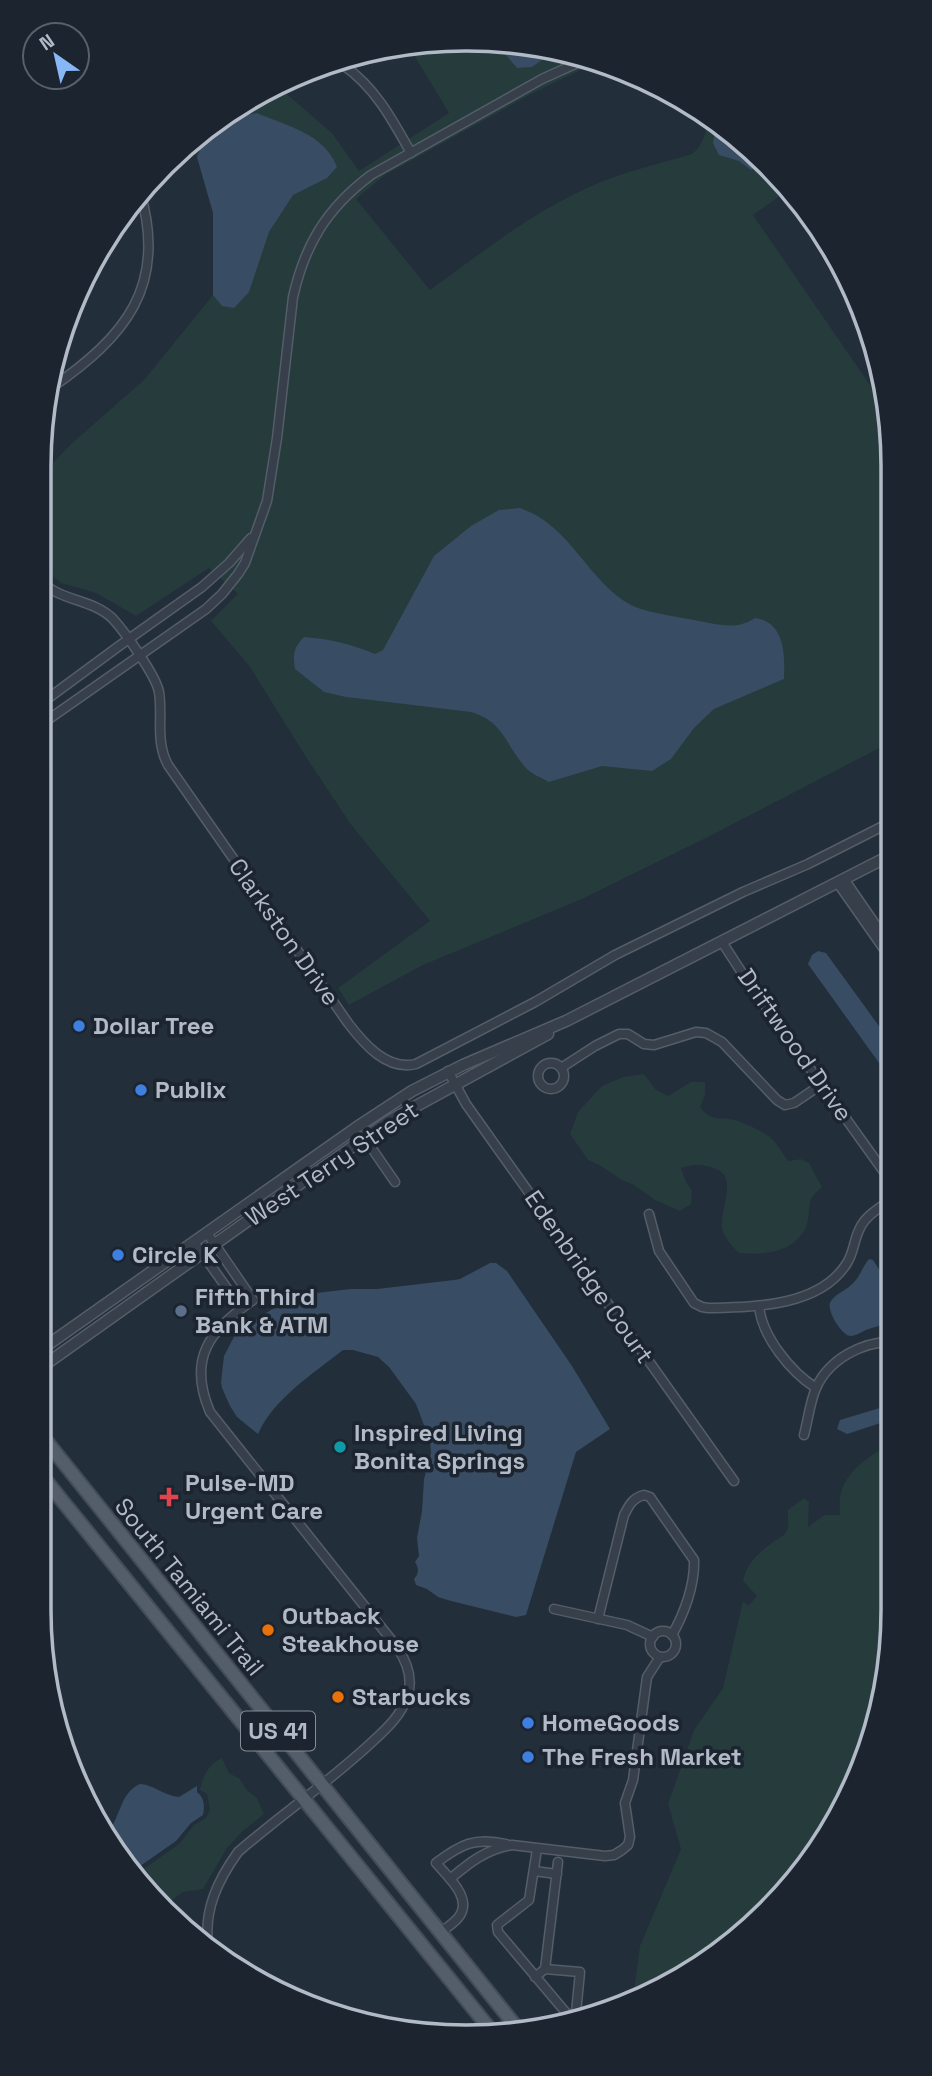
<svg xmlns="http://www.w3.org/2000/svg" width="932" height="2076" viewBox="0 0 932 2076" font-family="'Space Grotesk',sans-serif">
	<rect width="100%" height="100%" fill="#222e3a"/>
	<g fill="#253b3c">
		<path d="M438 39 599 61 533 93 385 175 356 199 430 290C481 253 531 213 589 187 622 172 658 164 692 154 705 144 707 128 707 114L790 189 753 215 890 414 891 742 708 837 582 899 423 965 349 1005 338 988 430 921 352 826 304 754 250 667 211 621 238 594 209 568 136 616 96 593 61 583 39 564V477L71 444 144 380 213 295V213L197 157 192 148 275 84 332 133 359 171 449 113 409 47Z"/>
		<path d="M644 1074 656 1090 668 1096 691 1082H705V1095L700 1107C713 1123 718 1116 735 1120 743 1122 766 1133 771 1138 778 1144 783 1154 788 1161L801 1159 809 1163 822 1187C819 1190 813 1195 811 1199 808 1207 810 1218 806 1227 795 1252 764 1256 739 1253 733 1247 726 1240 723 1232 716 1213 742 1176 713 1168 702 1164 693 1164 681 1168L685 1180 692 1191 691 1204 680 1211 655 1200 634 1185 622 1180 601 1166 588 1160 570 1134 578 1112 602 1086 623 1077Z"/>
		<path d="M893 1441V1610L875 1721 868 1738 867 1754 788 1892 679 1980 633 1998 640 1946 681 1849 668 1804 694 1730 723 1688 743 1601 748 1606 757 1596 743 1581C745 1565 759 1552 773 1542 777 1539 783 1537 786 1532 790 1526 787 1518 788 1510L804 1498 809 1502 808 1527 824 1515H840C840 1510 839 1504 840 1498 844 1470 871 1456 893 1441Z"/>
		<path d="M222 1758 229 1773 240 1779 246 1789 257 1798 264 1814 242 1832 227 1848 203 1889 183 1892 163 1907 144 1892 135 1875 179 1844 194 1825 206 1818 210 1809 207 1794 200 1790C203 1775 208 1765 222 1758Z"/>
	</g>
	<g fill="#384c63">
		<polygon points="500,48 550,54 532,67 517,68"/>
		<path d="M257 113C287 126 325 134 337 167L327 178 293 195 269 232 249 292 234 308 222 306 213 295V213L197 157 205 138 231 118Z"/>
		<polygon points="717,122 762,162 751,170 739,161 719,155 713,143"/>
		<path d="M520 508C571 525 587 581 631 605 646 613 681 617 699 621 719 625 738 630 755 618 785 622 785 655 784 679L714 709 694 728 671 759 652 771 602 766 549 782C542 778 531 774 525 767 505 744 504 722 471 712L346 697 324 692 295 669C293 655 293 648 304 637 329 639 352 644 375 654L383 650 434 556 471 526 499 510Z"/>
		<polygon points="818,951 826,953 892,1044 892,1081 808,964 812,955"/>
		<path d="M869 1259 873 1260 893 1291V1323C884 1324 875 1327 866 1330 862 1332 855 1336 851 1336 841 1336 827 1310 830 1303 833 1295 845 1291 851 1285 860 1278 862 1267 869 1259Z"/>
		<path d="M490 1263H496L507 1271 572 1366 610 1429 576 1452 526 1615 516 1617 451 1601 438 1597 427 1589 416 1585 414 1579C419 1573 419 1569 415 1562L419 1556 417 1538 422 1511 424 1479 431 1453 430 1441 416 1404 389 1367 378 1357 353 1350H343C313 1374 274 1398 258 1434L237 1417 230 1406 222 1388 221 1382 224 1356 236 1333 286 1300 298 1295 351 1289H377L454 1280 460 1279Z"/>
		<polygon points="893,1404 893,1419 847,1434 837,1429 840,1420"/>
		<path d="M140 1784C152 1784 165 1796 179 1797L197 1786V1792C204 1797 205 1806 203 1815L191 1823 176 1841 133 1871 109 1831C121 1815 120 1793 140 1784Z"/>
	</g>
	<g fill="none" stroke-linecap="round" stroke-linejoin="round">
		<defs>
			<g id="minor">
				<path d="M343 65C375 87 392 119 411 153"/>
				<path d="M51 388C125 337 168 286 140 192"/>
				<path d="M39 579C59 602 92 598 113 619 125 632 156 676 159 692 163 717 155 741 168 765L348 1023C364 1044 387 1071 416 1064L535 1002 615 955 743 892 808 864 891 822"/>
				<polyline points="39,705 119,646 202,587 229,563 251,538"/>
				<path d="M39 726 206 609 222 594 238 574 245 563 267 501 277 438 293 297C305 244 327 208 371 175L542 79 586 59"/>
				<polyline points="844,879 891,947"/>
				<polyline points="837,882 891,959"/>
				<polyline points="722,942 746,979 892,1183"/>
				<circle cx="551" cy="1076" r="13"/>
				<polyline points="561,1068 595,1046 619,1034 628,1034 644,1044 654,1045 696,1032 706,1033 722,1042 777,1100 785,1105 794,1103 822,1084"/>
				<polyline points="448,1071 466,1104 734,1481"/>
				<polyline points="364,1137 395,1182"/>
				<path d="M649 1214 659 1251 694 1303 702 1307 708 1308C753 1307 820 1307 847 1263 854 1252 854 1239 860 1228 866 1215 881 1207 892 1199"/>
				<path d="M207 1233 253 1300C210 1330 187 1358 210 1412L397 1647C407 1662 414 1679 407 1697 401 1716 385 1730 371 1743 329 1782 282 1814 238 1852 218 1880 204 1909 208 1944"/>
				<polyline points="194,1242 241,1308"/>
				<path d="M759 1306C762 1337 791 1372 816 1388"/>
				<path d="M804 1435C808 1420 810 1402 816 1388 829 1359 863 1341 893 1342"/>
				<polyline points="554,1609 627,1625 653,1637"/>
				<path d="M598 1619 624 1515C629 1506 632 1498 644 1495L650 1497 694 1560C695 1585 684 1614 672 1635"/>
				<circle cx="663" cy="1644" r="13"/>
				<polyline points="534,1871 557,1874"/>
				<path d="M450 1879C469 1863 486 1849 512 1845L605 1856 614 1855 622 1850 628 1845 630 1837 625 1803 633 1780 647 1677 660 1657"/>
				<path d="M440 1933C446 1928 454 1923 458 1918 474 1899 448 1877 436 1863 461 1844 475 1837 506 1844"/>
				<polyline points="545,1969 558,1862"/>
				<polyline points="535,1977 545,1969 580,1972 576,2013 568,2015 498,1932 497,1925 529,1900 537,1849"/>
			</g>
			<g id="tertiary">
				<polyline points="39,1351 357,1127 412,1091 463,1065 566,1021 891,855"/>
				<polyline points="39,1369 387,1122 548,1034"/>
			</g>
			<g id="primary">
				<polyline points="39,1432 518,2029"/>
				<polyline points="39,1472 490,2029"/>
			</g>
		</defs>
		<use href="#minor" stroke="#545d68" stroke-width="11"/>
		<use href="#tertiary" stroke="#545d68" stroke-width="13"/>
		<use href="#primary" stroke="#424b56" stroke-width="16"/>
		<use href="#minor" stroke="#363f4a" stroke-width="8"/>
		<use href="#tertiary" stroke="#363f4a" stroke-width="10"/>
		<use href="#primary" stroke="#545e6a" stroke-width="12"/>
	</g>
	<g fill="#3f7fe0" stroke="#1b242f" stroke-width="2.5">
		<circle cx="79" cy="1026" r="7"/>
		<circle cx="141" cy="1090" r="7"/>
		<circle cx="118" cy="1255" r="7"/>
		<circle cx="528" cy="1723" r="7"/>
		<circle cx="528" cy="1757" r="7"/>
	</g>
	<circle fill="#5c6f8a" stroke="#1b242f" stroke-width="2.5" cx="181" cy="1311" r="7"/>
	<circle fill="#0f9aa8" stroke="#1b242f" stroke-width="2.5" cx="340" cy="1447" r="7"/>
	<path fill="#e0444e" stroke="#1b242f" stroke-width="2.5" d="M165.5 1486.5h7v7h7v7h-7v7h-7v-7h-7v-7h7z"/>
	<g fill="#e8710a" stroke="#1b242f" stroke-width="2.5">
		<circle cx="268" cy="1630" r="7"/>
		<circle cx="338" cy="1697" r="7"/>
	</g>
	<g text-anchor="middle" stroke-width="7" stroke-linejoin="round" paint-order="stroke">
		<rect fill="#1b242f" stroke="#848d99" stroke-width="2" x="241" y="1711.5" width="74" height="39" rx="5"/>
		<g font-size="23" font-weight="bold" fill="#b1bac6">
			<text x="278" y="1739">US 41</text>
		</g>
		<g font-size="24" fill="#b1bac6" stroke="#1b242f">
			<text transform="translate(284 932) rotate(55)" y="8">Clarkston Drive</text>
			<text transform="translate(795 1045) rotate(55)" y="8">Driftwood Drive</text>
			<text transform="translate(332 1164) rotate(-34)" y="8">West Terry Street</text>
			<text transform="translate(589 1277) rotate(55)" y="8">Edenbridge Court</text>
			<text transform="translate(189 1587) rotate(51)" y="8">South Tamiami Trail</text>
		</g>
		<g font-size="24" font-weight="bold" fill="#b1bac6" stroke="#1b242f" text-anchor="start">
			<text x="93" y="1034">Dollar Tree</text>
			<text x="155" y="1098">Publix</text>
			<text x="132" y="1263">Circle K</text>
			<text x="195" y="1305">Fifth Third<tspan x="195" dy="28">Bank &amp; ATM</tspan></text>
			<text x="354" y="1441">Inspired Living<tspan x="354" dy="28">Bonita Springs</tspan></text>
			<text x="185" y="1491">Pulse-MD<tspan x="185" dy="28">Urgent Care</tspan></text>
			<text x="282" y="1624">Outback<tspan x="282" dy="28">Steakhouse</tspan></text>
			<text x="352" y="1705">Starbucks</text>
			<text x="542" y="1731">HomeGoods</text>
			<text x="542" y="1765">The Fresh Market</text>
		</g>
	</g>
	<path d="M0 0H932V2076H0ZM466 51H466A415 415 0 0 1 881 466V1610A415 415 0 0 1 466 2025H466A415 415 0 0 1 51 1610V466A415 415 0 0 1 466 51Z" fill="#1b242f" fill-rule="evenodd"/>
	<path fill="none" stroke="#b1bac6" stroke-width="3.5" d="M466 51H466A415 415 0 0 1 881 466V1610A415 415 0 0 1 466 2025H466A415 415 0 0 1 51 1610V466A415 415 0 0 1 466 51Z"/>
	<g transform="translate(56 56) rotate(326)"><circle r="33" fill="#1b242f" stroke="#57606b" stroke-width="2"/>
	<path d="M0-5L12 26L0 18L-12 26Z" fill="#87b7f5"/>
	<text y="-10" font-size="19" font-weight="bold" text-anchor="middle" fill="#b1bac6">N</text>
	</g>
</svg>
